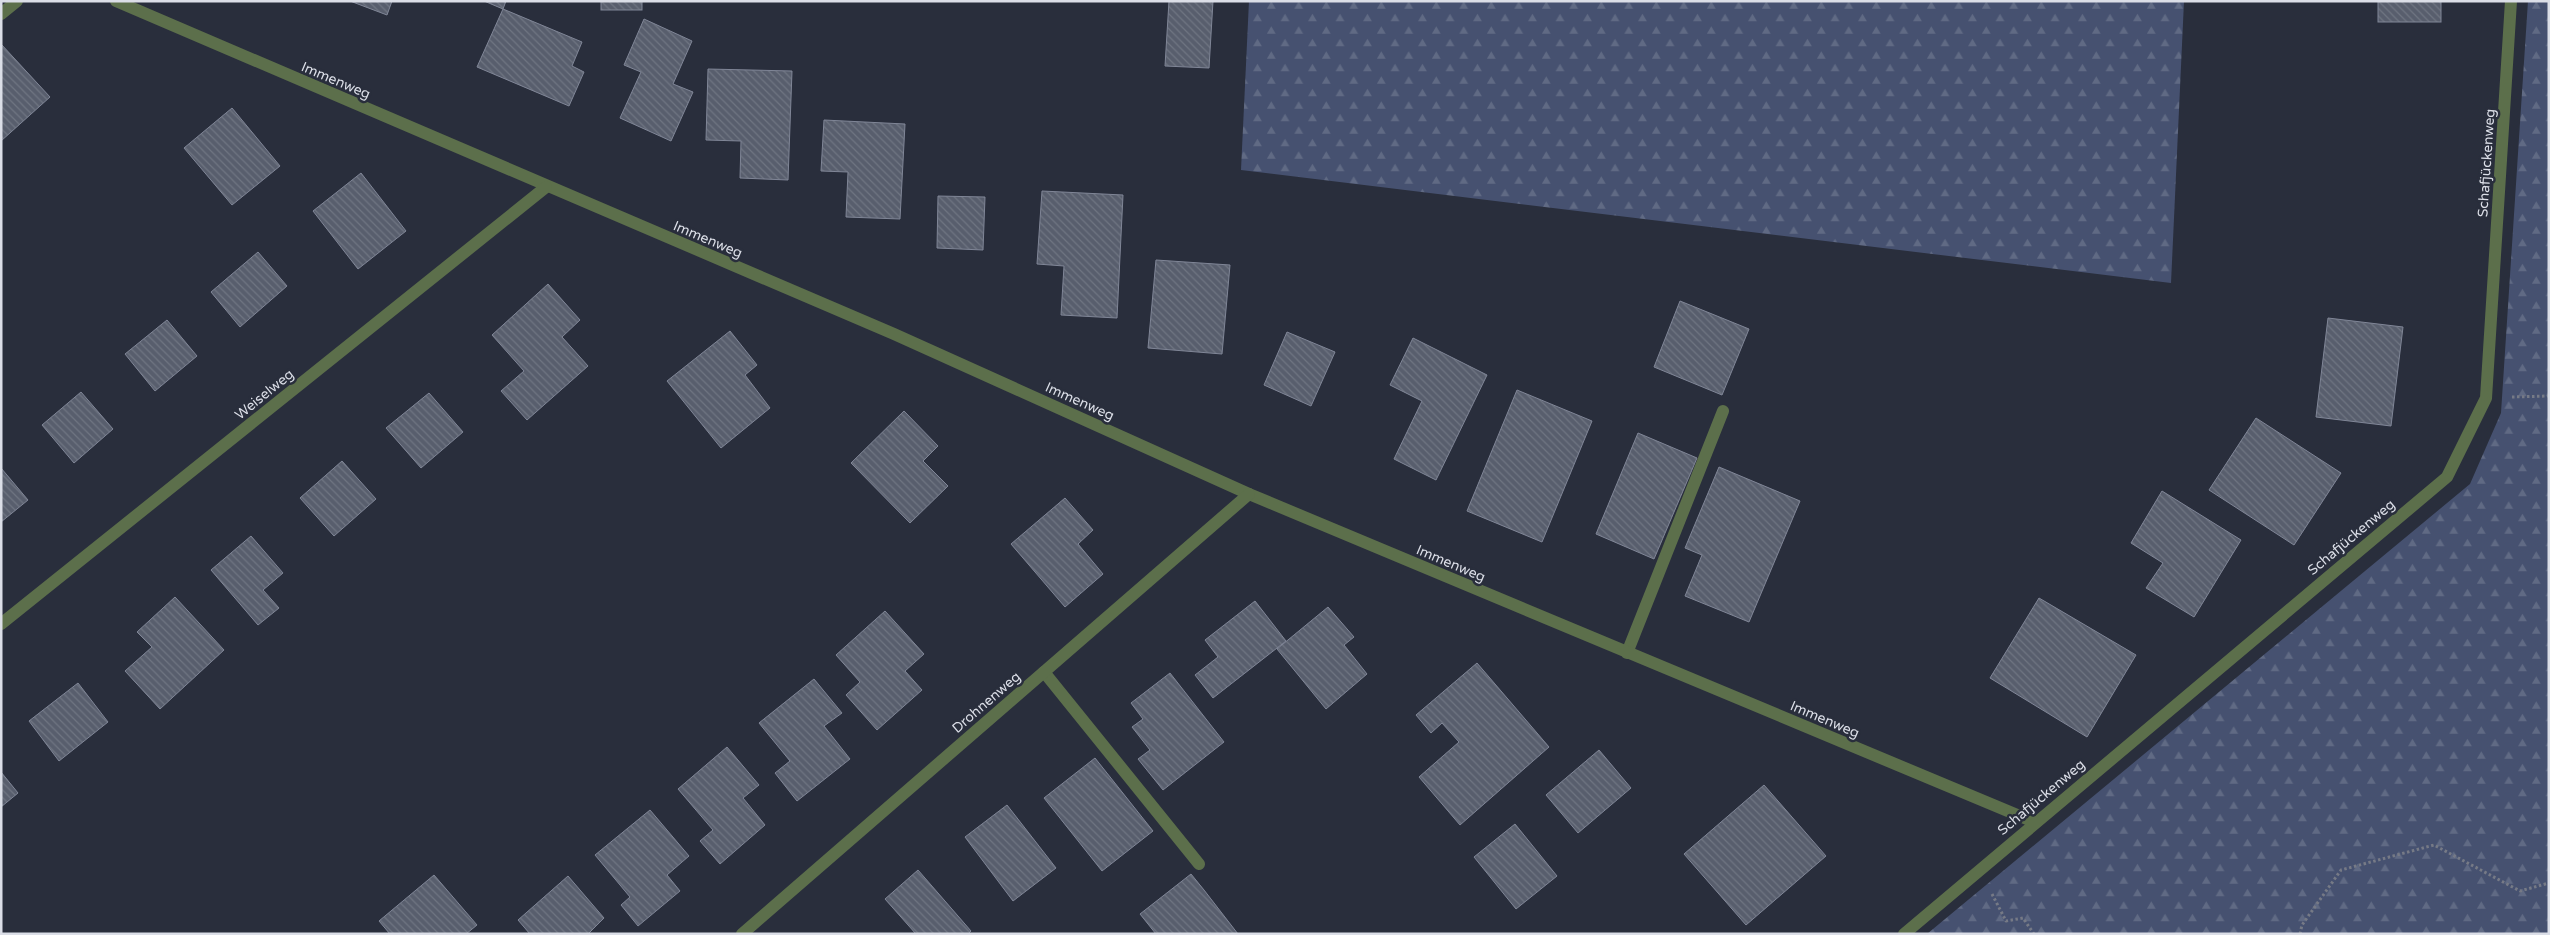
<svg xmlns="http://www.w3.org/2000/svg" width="2550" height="935" viewBox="0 0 2550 935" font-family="'Varela Round',sans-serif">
	<defs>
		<pattern id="forest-firs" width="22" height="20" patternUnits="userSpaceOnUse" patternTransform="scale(1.25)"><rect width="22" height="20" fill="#465170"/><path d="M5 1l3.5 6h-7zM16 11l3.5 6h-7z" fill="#606a84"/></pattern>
		<pattern id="building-back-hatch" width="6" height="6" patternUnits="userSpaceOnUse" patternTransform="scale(1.25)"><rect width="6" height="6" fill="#585e6d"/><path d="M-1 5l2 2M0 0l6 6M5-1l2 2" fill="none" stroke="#6f7582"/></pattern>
	</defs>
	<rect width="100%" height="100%" fill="#292e3c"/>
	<g fill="url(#forest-firs)">
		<polygon points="1249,1 2184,1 2171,283 1241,170"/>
		<polygon points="2528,1 2549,1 2549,934 1927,934 2470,484 2501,413"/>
	</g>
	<g fill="url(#building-back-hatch)" stroke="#808697">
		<polygon points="350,1 392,1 387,15"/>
		<polygon points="484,1 506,1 503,9"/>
		<rect x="601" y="1" width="41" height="9"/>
		<polygon points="1169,1 1213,1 1209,68 1165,66"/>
		<rect x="2378" y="1" width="63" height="21"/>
		<polygon points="503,9 582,42 572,66 584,72 569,106 477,67"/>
		<polygon points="644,19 692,41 673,84 693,92 671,141 620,118 641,72 624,65"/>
		<polygon points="1,44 50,97 1,141"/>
		<polygon points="708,69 792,71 788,180 740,178 741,141 706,140"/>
		<polygon points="232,108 280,166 232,205 184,148"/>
		<polygon points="824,120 905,124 900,219 846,217 848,172 821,171"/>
		<polygon points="361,173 406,231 358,269 313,211"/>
		<polygon points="1042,191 1123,195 1117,318 1061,315 1064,266 1037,264"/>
		<polygon points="938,196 985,197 983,250 937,248"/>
		<polygon points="258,252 287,286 240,327 211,292"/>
		<polygon points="1156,260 1230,265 1222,354 1148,348"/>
		<polygon points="548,284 580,320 562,337 588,366 527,420 501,391 524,371 492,335"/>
		<polygon points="1680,301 1749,329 1722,395 1654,367"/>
		<polygon points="2328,318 2403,327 2391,426 2316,417"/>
		<polygon points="167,320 197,356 155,391 125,354"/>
		<polygon points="730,331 757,365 745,375 770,408 721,448 667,381"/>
		<polygon points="1287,332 1335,352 1311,406 1264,385"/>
		<polygon points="1413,338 1487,375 1436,480 1394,459 1422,401 1390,385"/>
		<polygon points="1517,390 1592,421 1542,542 1467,511"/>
		<polygon points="81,392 113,429 74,463 42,425"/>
		<polygon points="429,393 463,432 421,468 386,428"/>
		<polygon points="904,411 938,446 923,461 948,486 910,523 851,463"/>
		<polygon points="2256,418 2341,473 2294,545 2209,490"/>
		<polygon points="1638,433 1697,458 1654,559 1596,534"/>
		<polygon points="342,461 376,499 334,536 300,498"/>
		<polygon points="1719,467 1800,501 1749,622 1685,596 1702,555 1685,548"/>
		<polygon points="1,468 28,500 1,522"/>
		<polygon points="2162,491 2241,540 2194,617 2146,588 2163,563 2131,543"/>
		<polygon points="1065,498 1093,530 1078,544 1103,574 1065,607 1011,544"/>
		<polygon points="251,536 283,573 263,590 279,608 258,625 211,570"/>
		<polygon points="175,597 224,650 160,709 125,671 152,647 137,632"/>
		<polygon points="2039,598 2136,655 2087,737 1990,678"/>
		<polygon points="1255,601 1286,641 1213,698 1195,675 1218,657 1205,640"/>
		<polygon points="1328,607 1354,637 1344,645 1367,674 1326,709 1277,649"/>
		<polygon points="885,611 924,654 905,671 922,690 877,730 846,695 860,682 836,655"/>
		<polygon points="1477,663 1549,747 1460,825 1419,777 1459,742 1442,723 1431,733 1416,715"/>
		<polygon points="1170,673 1224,742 1163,790 1138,759 1150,750 1132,727 1143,719 1131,703"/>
		<polygon points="814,679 842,713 824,726 850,759 797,801 775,773 790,761 759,723"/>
		<polygon points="78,683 108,722 59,761 29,721"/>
		<polygon points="727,747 759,785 743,798 765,825 720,864 700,841 713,830 678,789"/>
		<polygon points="1599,750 1631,788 1578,833 1546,795"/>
		<polygon points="1095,758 1153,831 1102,871 1044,798"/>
		<polygon points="1,772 18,793 1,807"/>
		<polygon points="1764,785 1826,856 1746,925 1684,854"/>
		<polygon points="1007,805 1056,868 1013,901 965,837"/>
		<polygon points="650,810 689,856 667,875 680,891 638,926 621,905 630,897 595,855"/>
		<polygon points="1515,824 1557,876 1516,909 1474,857"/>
		<polygon points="918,870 971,931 968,934 916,934 885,899"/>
		<polygon points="1191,874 1204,890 1238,934 1156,934 1140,914"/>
		<polygon points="434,875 477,925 466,934 390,934 379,921"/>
		<polygon points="568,876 604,918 588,934 530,934 518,920"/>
	</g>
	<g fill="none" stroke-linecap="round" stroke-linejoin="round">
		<g stroke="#767a86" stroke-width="3" stroke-dasharray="2.5 2.5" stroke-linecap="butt">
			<polyline points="2512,397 2549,396"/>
			<polyline points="1992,894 2006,921 2023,918 2034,934"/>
			<polyline points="2300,934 2302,925 2341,870 2434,845 2520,891 2549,883"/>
		</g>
		<g stroke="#5c6f4b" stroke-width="12">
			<polyline points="1,14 17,1"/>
			<polyline points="1627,653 1723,411"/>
			<polyline points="1044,672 1199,864"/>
		</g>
		<g stroke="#5c6f4b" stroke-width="12">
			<polyline points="116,1 894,334 1249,494 2034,822"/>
			<polyline points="1,624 546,187"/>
			<polyline points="742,934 1249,494"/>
			<polyline points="1904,934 2447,477 2486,398 2511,1"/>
		</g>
	</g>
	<g text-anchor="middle" stroke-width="5" stroke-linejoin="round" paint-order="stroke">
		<g font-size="14" fill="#dbdee7" stroke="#292e3c">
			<text transform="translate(336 80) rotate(23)" y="5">Immenweg</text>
			<text transform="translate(2486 163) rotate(-86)" y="5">Schafjückenweg</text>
			<text transform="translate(708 239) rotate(23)" y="5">Immenweg</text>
			<text transform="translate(264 394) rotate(-39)" y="5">Weiselweg</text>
			<text transform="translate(1080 401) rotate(24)" y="5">Immenweg</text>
			<text transform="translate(2351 537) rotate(-40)" y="5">Schafjückenweg</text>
			<text transform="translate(1451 563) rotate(23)" y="5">Immenweg</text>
			<text transform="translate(986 702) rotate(-41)" y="5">Drohnenweg</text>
			<text transform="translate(1825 719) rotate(23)" y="5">Immenweg</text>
			<text transform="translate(2041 797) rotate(-40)" y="5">Schafjückenweg</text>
		</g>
	</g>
	<rect width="2550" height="935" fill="none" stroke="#dbdee7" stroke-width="5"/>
</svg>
